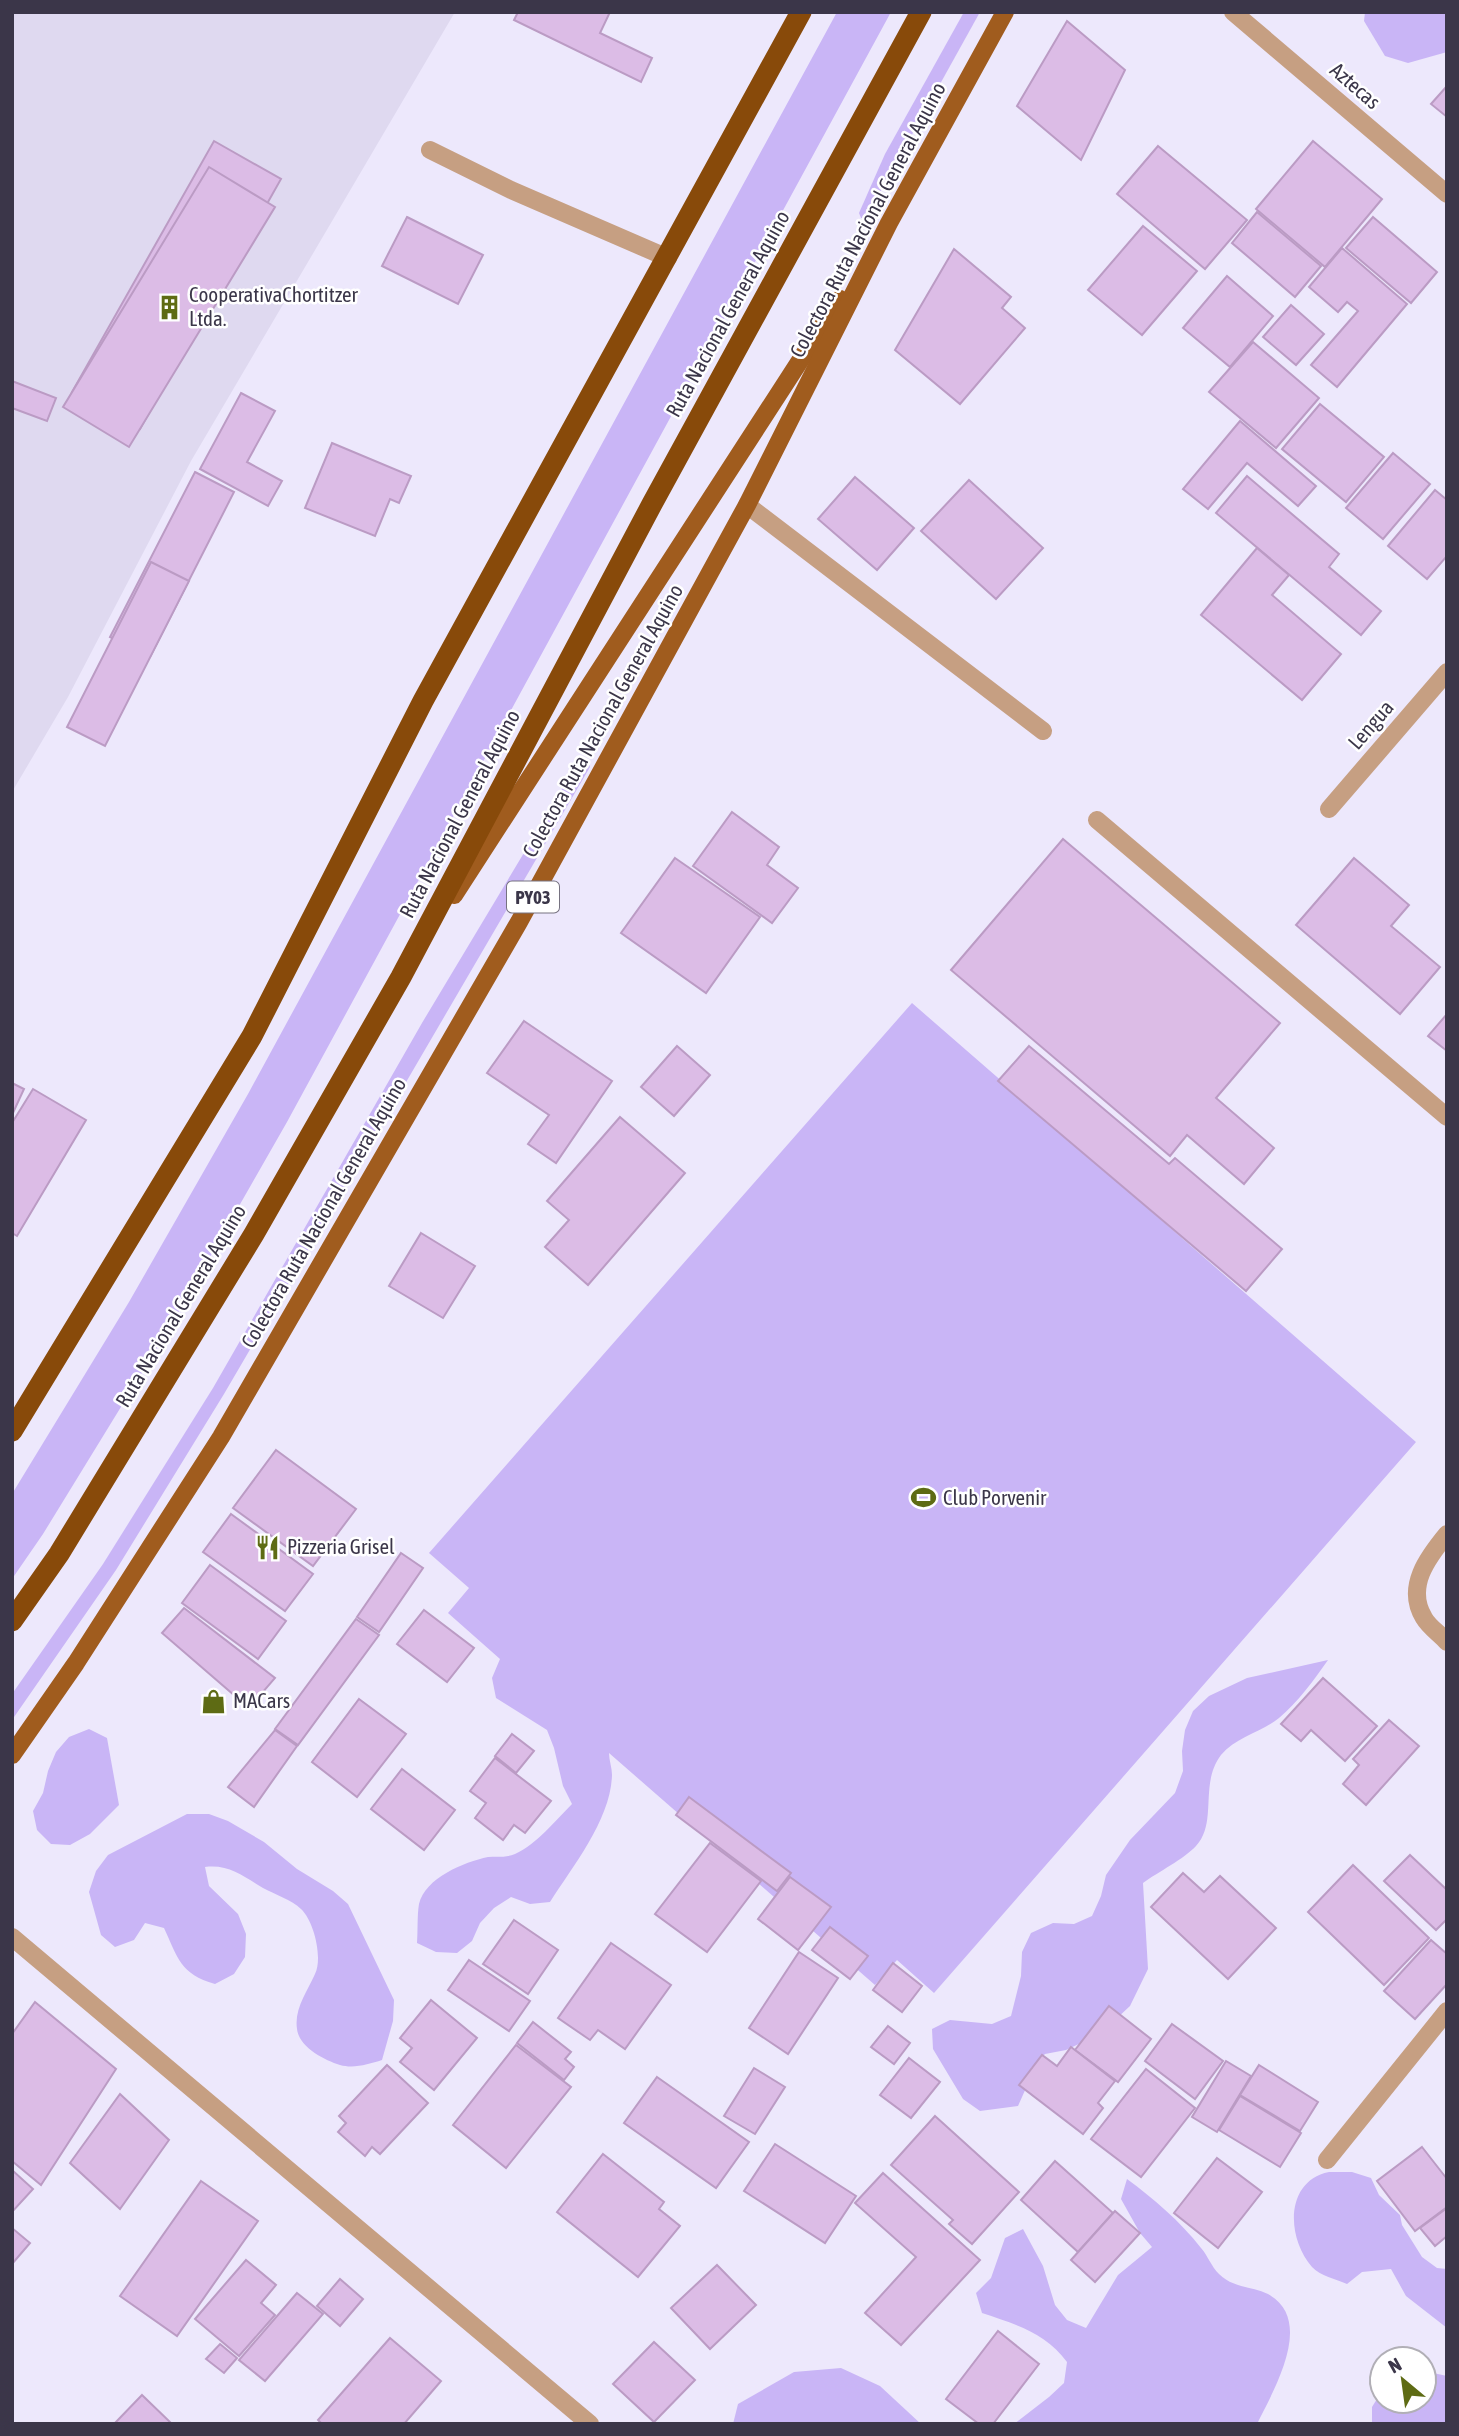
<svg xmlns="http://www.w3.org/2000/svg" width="1459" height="2436" viewBox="0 0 1459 2436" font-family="'Asap Condensed',sans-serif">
	<rect width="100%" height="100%" fill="#ede8fc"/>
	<polygon fill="#dfd9f0" points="12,12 455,12 191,461 68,697 12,792"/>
	<g fill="#c9b5f6">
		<polygon points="837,12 891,12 287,1122 170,1327 43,1534 12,1579 12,1494 129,1302 248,1094"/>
		<polygon points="964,12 980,12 869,212 865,218 861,218 859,213 885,154"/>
		<polygon points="1365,12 1447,12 1447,52 1408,63 1385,56 1364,21"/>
		<polygon points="583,759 587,760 590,767 224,1394 116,1570 12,1720 12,1694 103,1564 213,1388 422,1023 579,761"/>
		<path d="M912 1003 1416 1442 934 1993 897 1960 875 1985 609 1753C609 1760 612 1768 612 1775 611 1819 573 1866 550 1902L530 1904 511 1897 494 1908 480 1923 472 1941 457 1953 436 1952 417 1943C418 1930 417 1916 419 1904 425 1878 464 1862 488 1857 497 1856 506 1858 515 1854 537 1844 554 1822 572 1804L563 1786 554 1748 547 1730 496 1698 492 1678 500 1659 448 1613 469 1588 429 1553Z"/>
		<path d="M1328 1660C1314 1680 1298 1702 1279 1718 1262 1732 1236 1737 1221 1755 1199 1784 1218 1822 1196 1846 1184 1859 1158 1872 1143 1883L1148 1969 1130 2006 1100 2034 1066 2050 1045 2054 1031 2068 1026 2088 1018 2106 980 2111 963 2099 933 2049 932 2029 950 2020 992 2024 1011 2016 1021 1976 1022 1952 1031 1933 1053 1923 1074 1924 1092 1916 1101 1896 1106 1875 1130 1840 1175 1793 1183 1771 1182 1751 1185 1730 1193 1711 1209 1696 1247 1678Z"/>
		<polygon points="89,1729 107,1738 119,1805 90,1834 70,1845 51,1844 37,1830 33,1811 43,1793 48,1771 56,1752 69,1737"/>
		<path d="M187 1814H209L228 1821 264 1842 297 1869 333 1891 348 1904 394 2000 393 2021 382 2060C369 2064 354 2069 340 2065 324 2060 299 2047 297 2029 294 2009 307 1992 315 1974 323 1958 314 1921 301 1909 292 1900 274 1894 263 1888 243 1876 229 1864 205 1867L209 1886 238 1914 246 1934 245 1957 234 1974 215 1984C180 1974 178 1958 164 1928L145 1923 134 1940 115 1947 101 1935 89 1892 96 1871 108 1855Z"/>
		<path d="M1329 2172H1352L1371 2178 1379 2195 1400 2215 1402 2225 1422 2257 1437 2268 1447 2269V2328L1406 2296 1391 2269 1362 2272 1347 2284C1336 2279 1320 2276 1312 2267 1286 2237 1285 2181 1329 2172Z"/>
		<path d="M1127 2179C1154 2199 1180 2221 1201 2248 1208 2256 1211 2266 1219 2274 1233 2288 1251 2286 1268 2294 1316 2320 1273 2391 1257 2424H1014L1049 2397 1064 2383 1067 2362C1046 2333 1015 2324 982 2313L976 2293 991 2278 1005 2238 1023 2229 1043 2266 1055 2305 1067 2320 1086 2328 1118 2275 1152 2247 1140 2233 1121 2199Z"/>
		<polygon points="841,2368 880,2386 921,2424 733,2424 738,2404 794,2372"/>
		<polygon points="1424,2371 1447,2376 1447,2424 1372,2424 1372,2407 1382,2391 1382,2401 1424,2401"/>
	</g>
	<g fill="#dcbce6" stroke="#bb9bc4" stroke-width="2">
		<polygon points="518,12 610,12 600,33 652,58 641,82 514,20"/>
		<polygon points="1067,21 1125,70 1081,160 1017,106"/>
		<polygon points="1447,86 1447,117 1431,104"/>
		<polygon points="214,141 281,179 140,429 72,392"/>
		<polygon points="1313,141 1382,199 1325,267 1256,209"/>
		<polygon points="1158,146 1247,220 1205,269 1117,194"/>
		<polygon points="209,167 275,207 129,447 63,407"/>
		<polygon points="1257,212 1321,266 1295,297 1232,243"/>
		<polygon points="407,217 483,255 458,304 382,266"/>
		<polygon points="1373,217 1437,272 1411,303 1346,248"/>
		<polygon points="1143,226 1197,271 1142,335 1088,290"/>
		<polygon points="1342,248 1407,304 1337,387 1311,365 1358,311 1347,302 1338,312 1309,287"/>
		<polygon points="954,249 1011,297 1002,308 1025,328 960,404 895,350"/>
		<polygon points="1227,276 1273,316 1230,367 1183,328"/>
		<polygon points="1291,305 1324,334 1296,365 1263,337"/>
		<polygon points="1253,342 1319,398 1276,448 1209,392"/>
		<polygon points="12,381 56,398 47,421 12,408"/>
		<polygon points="241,393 275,411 247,462 282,481 268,506 200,469"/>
		<polygon points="1320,404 1384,457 1346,502 1282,449"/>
		<polygon points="1240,421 1316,486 1298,506 1247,463 1208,509 1183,489"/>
		<polygon points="332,443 411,476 399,503 390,499 375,536 305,508"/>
		<polygon points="1393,453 1430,484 1383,539 1346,508"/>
		<polygon points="195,472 234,492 150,657 110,637"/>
		<polygon points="1247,476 1339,554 1329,567 1381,611 1361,635 1216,513"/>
		<polygon points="855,477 914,528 877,570 818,519"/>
		<polygon points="969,480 1043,548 996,599 921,531"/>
		<polygon points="1435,490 1447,500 1447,556 1427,579 1388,546"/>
		<polygon points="1257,548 1289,575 1272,595 1341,654 1302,700 1201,615"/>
		<polygon points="151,562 189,581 105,746 67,727"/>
		<polygon points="732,812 779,847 767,865 798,888 772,923 693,866"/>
		<polygon points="1063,839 1280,1023 1216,1098 1274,1148 1244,1184 1187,1135 1170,1156 951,970"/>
		<polygon points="675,858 760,917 706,993 621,933"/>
		<polygon points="1354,858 1409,905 1391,926 1440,967 1400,1014 1296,925"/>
		<polygon points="1447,1014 1447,1051 1428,1036"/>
		<polygon points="524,1021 612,1081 556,1163 528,1144 549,1115 487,1073"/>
		<polygon points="677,1046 710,1075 674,1116 641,1087"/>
		<polygon points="1029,1046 1169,1164 1175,1158 1282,1249 1246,1291 998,1081"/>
		<polygon points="12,1083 24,1089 12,1115"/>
		<polygon points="33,1089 86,1120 17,1236 12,1233 12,1123"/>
		<polygon points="620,1117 685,1173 588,1285 545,1247 569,1220 547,1201"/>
		<polygon points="421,1233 475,1266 443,1318 389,1286"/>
		<polygon points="276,1450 356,1509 313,1566 233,1508"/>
		<polygon points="231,1514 313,1574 285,1611 203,1552"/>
		<polygon points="401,1553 423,1568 379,1632 357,1617"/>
		<polygon points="210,1565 286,1621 258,1659 182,1603"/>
		<polygon points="184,1608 275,1678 249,1708 162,1633"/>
		<polygon points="424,1610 474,1648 447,1682 397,1644"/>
		<polygon points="356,1619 379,1635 298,1745 275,1729"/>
		<polygon points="1323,1678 1377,1726 1345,1761 1311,1730 1301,1741 1281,1724"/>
		<polygon points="359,1699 406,1734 357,1797 312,1762"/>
		<polygon points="1389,1720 1419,1746 1366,1805 1343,1784 1359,1765 1353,1759"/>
		<polygon points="275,1730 297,1746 254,1807 228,1787"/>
		<polygon points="512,1734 534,1751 516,1773 495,1756"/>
		<polygon points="495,1758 551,1801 525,1833 514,1825 503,1840 475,1818 486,1803 470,1791"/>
		<polygon points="402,1769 455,1810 424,1850 371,1809"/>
		<polygon points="689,1797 791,1873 777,1891 676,1815"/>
		<polygon points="710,1843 761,1881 707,1952 655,1914"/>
		<polygon points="1410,1855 1447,1890 1447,1919 1436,1930 1384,1881"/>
		<polygon points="1353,1865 1429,1938 1384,1985 1308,1912"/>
		<polygon points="1183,1873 1204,1892 1220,1876 1276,1928 1228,1979 1151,1907"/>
		<polygon points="790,1877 831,1907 798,1950 758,1919"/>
		<polygon points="514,1920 558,1950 528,1994 483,1964"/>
		<polygon points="830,1927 868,1956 850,1979 812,1950"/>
		<polygon points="1431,1940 1447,1954 1447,1984 1415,2019 1384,1991"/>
		<polygon points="611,1943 671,1985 625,2049 598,2030 590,2040 558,2018"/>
		<polygon points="799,1952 838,1978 788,2054 749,2028"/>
		<polygon points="469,1960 530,2001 509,2031 448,1990"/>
		<polygon points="893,1963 922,1986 902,2012 873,1990"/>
		<polygon points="431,2000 477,2038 434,2090 400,2062 412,2048 400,2038"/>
		<polygon points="35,2002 116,2069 41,2185 12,2161 12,2034"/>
		<polygon points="1109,2006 1151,2039 1118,2082 1075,2050"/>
		<polygon points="533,2022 571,2052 565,2059 574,2067 564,2080 517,2043"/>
		<polygon points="1172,2024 1223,2061 1195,2099 1145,2061"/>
		<polygon points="888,2026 910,2043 894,2064 871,2047"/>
		<polygon points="516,2045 571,2087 506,2168 453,2125"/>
		<polygon points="1071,2047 1115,2081 1098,2103 1103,2108 1083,2134 1019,2085 1042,2055 1057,2066"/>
		<polygon points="909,2058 940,2082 911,2118 880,2095"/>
		<polygon points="1226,2061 1251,2076 1217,2132 1192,2117"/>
		<polygon points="387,2065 428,2103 380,2154 372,2147 365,2156 338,2132 346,2123 339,2116"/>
		<polygon points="1259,2065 1318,2102 1300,2131 1240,2095"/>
		<polygon points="754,2068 785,2087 755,2134 724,2116"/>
		<polygon points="1146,2069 1195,2108 1141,2177 1091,2139"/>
		<polygon points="657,2077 749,2142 716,2188 624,2123"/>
		<polygon points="120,2094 169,2140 120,2209 70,2163"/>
		<polygon points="1240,2096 1301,2133 1280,2167 1219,2130"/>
		<polygon points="935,2116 1019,2192 972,2244 949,2224 953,2220 891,2165"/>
		<polygon points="775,2144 856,2196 825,2243 744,2191"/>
		<polygon points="1422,2147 1447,2179 1447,2207 1415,2231 1377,2181"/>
		<polygon points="603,2154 664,2202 659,2209 680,2226 638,2277 557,2212"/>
		<polygon points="1217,2158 1262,2192 1218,2248 1174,2213"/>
		<polygon points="1055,2161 1113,2213 1078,2252 1021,2200"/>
		<polygon points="12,2170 33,2189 12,2212"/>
		<polygon points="883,2173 980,2260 901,2345 865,2313 916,2257 855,2203"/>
		<polygon points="201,2181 258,2221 177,2336 120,2296"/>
		<polygon points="1447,2208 1447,2236 1435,2246 1420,2228"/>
		<polygon points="1115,2211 1140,2233 1095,2282 1071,2260"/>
		<polygon points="12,2228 30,2243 12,2264"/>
		<polygon points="246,2260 276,2285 261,2303 275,2315 239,2356 195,2319"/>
		<polygon points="717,2265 756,2305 710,2349 671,2308"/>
		<polygon points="340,2279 363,2299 340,2326 317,2306"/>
		<polygon points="297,2293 323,2314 265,2381 239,2360"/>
		<polygon points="998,2331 1039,2364 993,2424 979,2424 946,2399"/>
		<polygon points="390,2338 441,2381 404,2424 322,2424 318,2420"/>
		<polygon points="654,2342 695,2380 654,2422 613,2384"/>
		<polygon points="220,2344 237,2358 224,2373 206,2359"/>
		<polygon points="142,2395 172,2424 114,2424"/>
	</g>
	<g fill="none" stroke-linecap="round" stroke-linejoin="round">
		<polyline stroke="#c69f82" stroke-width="18" points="430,150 511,190 668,258"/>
		<g stroke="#c69f82" stroke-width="18">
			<polyline points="1233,12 1447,194"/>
			<polyline points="747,505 1043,731"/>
			<polyline points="1329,809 1447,672"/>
			<polyline points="1097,820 1447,1117"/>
			<path d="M1447 1534C1428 1557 1405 1587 1424 1618 1429 1627 1440 1634 1447 1642"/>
			<polyline points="12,1937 590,2424"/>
			<polyline points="1327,2160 1447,2011"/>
		</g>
		<g stroke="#a05c1e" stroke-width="18">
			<polyline points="454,895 840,299"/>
			<polyline points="12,1755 76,1663 221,1437 519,922 747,505 889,223 1005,12"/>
		</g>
		<g stroke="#884a0a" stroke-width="21">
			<polyline points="12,1431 252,1036 423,701 801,12"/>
			<polyline points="12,1621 59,1554 254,1234 401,977 652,504 921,12"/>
		</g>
	</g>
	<defs>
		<symbol id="building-bare" viewBox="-9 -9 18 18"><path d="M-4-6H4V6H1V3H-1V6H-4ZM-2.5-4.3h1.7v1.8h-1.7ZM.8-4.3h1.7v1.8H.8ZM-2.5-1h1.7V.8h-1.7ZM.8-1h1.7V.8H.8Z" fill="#5e6b14" stroke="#fff" stroke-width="2.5" paint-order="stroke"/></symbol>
		<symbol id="stadium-bare" viewBox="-9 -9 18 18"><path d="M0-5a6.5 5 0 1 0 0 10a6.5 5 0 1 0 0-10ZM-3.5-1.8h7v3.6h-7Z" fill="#5e6b14" stroke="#fff" stroke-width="2.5" paint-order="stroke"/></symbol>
		<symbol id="restaurant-bare" viewBox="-9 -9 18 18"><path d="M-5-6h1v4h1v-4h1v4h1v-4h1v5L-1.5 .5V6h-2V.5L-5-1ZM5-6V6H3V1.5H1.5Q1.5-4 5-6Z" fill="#5e6b14" stroke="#fff" stroke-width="2.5" paint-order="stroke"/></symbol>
		<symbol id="shop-bare" viewBox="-9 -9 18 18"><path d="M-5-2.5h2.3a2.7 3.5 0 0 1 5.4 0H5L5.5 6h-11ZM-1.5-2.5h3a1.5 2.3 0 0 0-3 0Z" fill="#5e6b14" stroke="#fff" stroke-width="2.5" paint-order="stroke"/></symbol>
	</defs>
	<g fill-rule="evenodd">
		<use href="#building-bare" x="152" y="290" width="35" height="35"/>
		<use href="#stadium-bare" x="906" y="1480" width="35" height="35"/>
		<use href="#restaurant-bare" x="250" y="1530" width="35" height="35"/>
		<use href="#shop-bare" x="196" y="1684" width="35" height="35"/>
	</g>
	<g text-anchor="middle" stroke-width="5" stroke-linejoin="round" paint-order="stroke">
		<rect fill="#fff" stroke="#767280" stroke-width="2" x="507" y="881.5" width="52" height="31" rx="5"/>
		<g font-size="19" font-weight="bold" fill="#3b3649">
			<text x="533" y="904">PY03</text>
		</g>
		<g font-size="21" fill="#3b3649" stroke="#fff">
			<text transform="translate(1355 86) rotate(41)" y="7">Aztecas</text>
			<text transform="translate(868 220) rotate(-62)" y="7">Colectora Ruta Nacional General Aquino</text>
			<text transform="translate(728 314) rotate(-61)" y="7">Ruta Nacional General Aquino</text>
			<text transform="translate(603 721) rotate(-61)" y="7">Colectora Ruta Nacional General Aquino</text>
			<text transform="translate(1371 725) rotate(-49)" y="7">Lengua</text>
			<text transform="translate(460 814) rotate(-62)" y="7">Ruta Nacional General Aquino</text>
			<text transform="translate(324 1213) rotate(-60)" y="7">Colectora Ruta Nacional General Aquino</text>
			<text transform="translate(181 1306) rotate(-59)" y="7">Ruta Nacional General Aquino</text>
		</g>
		<g font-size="21" fill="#3b3649" stroke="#fff" text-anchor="start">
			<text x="189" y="302">CooperativaChortitzer<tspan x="189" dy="24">Ltda.</tspan></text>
			<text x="943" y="1505">Club Porvenir</text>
			<text x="287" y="1554">Pizzeria Grisel</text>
			<text x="233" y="1708">MACars</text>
		</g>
	</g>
	<rect width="1459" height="2436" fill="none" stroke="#3b3649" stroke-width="28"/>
	<g transform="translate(1403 2380) rotate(331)"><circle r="33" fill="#ffffff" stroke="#b1afb6" stroke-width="2"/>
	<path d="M0-5L12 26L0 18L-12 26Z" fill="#5e6b14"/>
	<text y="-10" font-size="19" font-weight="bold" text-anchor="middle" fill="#3b3649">N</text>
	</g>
</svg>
